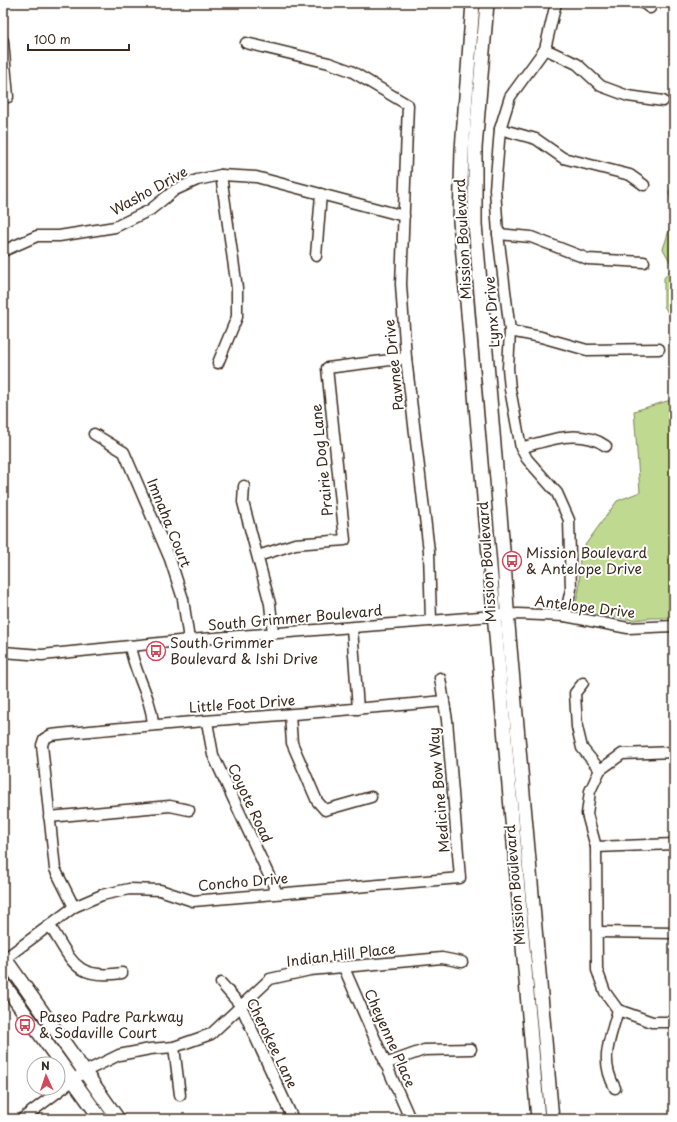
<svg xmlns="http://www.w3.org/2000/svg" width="677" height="1122" viewBox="0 0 677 1122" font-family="'Playpen Sans',sans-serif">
	<rect width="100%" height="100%" fill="#fff"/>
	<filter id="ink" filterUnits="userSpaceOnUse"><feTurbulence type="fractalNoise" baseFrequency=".025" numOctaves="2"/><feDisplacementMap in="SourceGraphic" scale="8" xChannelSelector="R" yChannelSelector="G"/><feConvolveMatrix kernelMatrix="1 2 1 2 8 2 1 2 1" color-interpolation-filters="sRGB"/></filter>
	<g filter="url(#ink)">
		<g fill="#bfd990" stroke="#7d8257">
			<polygon points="674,183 674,323 664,306 664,278 673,267 663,249 674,215 669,192"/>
			<polygon points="674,399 674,618 651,618 634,620 581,612 575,607 579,589 580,552 617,501 640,492 634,411"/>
		</g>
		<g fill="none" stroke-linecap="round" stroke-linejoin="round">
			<defs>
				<g id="minor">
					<polyline points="556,3 545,49 510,97 500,129 495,189 498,234 510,331 508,368 510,389 521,448 527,459 557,493 569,520 571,589 565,616"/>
					<polyline points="643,3 650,8"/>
					<polyline points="3,41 8,97"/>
					<polyline points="246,43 329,63 351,71 408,105 401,284 406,358 429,551 431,621"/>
					<polyline points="545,49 577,64 601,86 628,96 663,101"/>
					<polyline points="500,129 536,139 563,158 630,175 644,185"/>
					<polyline points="498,234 531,237 588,259 644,262"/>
					<polyline points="3,251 37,236 59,236 115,227 150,210 175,190 197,180 221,175 256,177 404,216"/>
					<polyline points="316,256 321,194"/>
					<polyline points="510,331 541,337 587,350 659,349"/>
					<polyline points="218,363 237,317 237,288 221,175"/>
					<polyline points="94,434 124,452 170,559 183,599 189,640"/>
					<path d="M521 448C548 440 580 428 606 446"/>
					<polyline points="244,486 243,502 270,604 273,633"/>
					<polyline points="258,556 295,544 345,540 327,368 406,358"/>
					<polyline points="352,628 358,709"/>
					<path d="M130 646C134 673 151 696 153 724"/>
					<polyline points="3,652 42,655 189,640 518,614 565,616 628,628 674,626"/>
					<polyline points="583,683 575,693 577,727 582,748 600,770"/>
					<polyline points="290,715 292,743 317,801 325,810 371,797"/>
					<polyline points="207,722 213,755 277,893"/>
					<polyline points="674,752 622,754 600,770 590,791 587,814 596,847 597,970 605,992 618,1010 652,1022 674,1022"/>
					<polyline points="49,817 170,806 189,810"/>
					<polyline points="596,847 674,844"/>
					<path d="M74 907 55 869 42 745 44 739 51 735C182 721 313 714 444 701"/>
					<path d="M50 926C73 962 75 980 122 973"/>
					<polyline points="597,932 674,933"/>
					<polyline points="3,960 74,907 102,895 129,889 160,890 193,901 460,878 447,720 440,678"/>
					<polyline points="344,968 410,1119"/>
					<polyline points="221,983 241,1006 293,1119"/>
					<polyline points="174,1047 180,1095"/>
					<polyline points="385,1064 424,1050 471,1049"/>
					<path d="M615 1088C599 1059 610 1040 618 1010"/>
					<polyline points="22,1119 84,1072 119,1055 150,1049 174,1047 211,1034 270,979 310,970 442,958 462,962"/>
				</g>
				<g id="major">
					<polyline points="473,3 462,150 460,221 538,1119"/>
					<polyline points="487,3 475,148 475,224 504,561 508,625 552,1119"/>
					<polyline points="3,956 118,1119"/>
					<polyline points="3,983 101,1119"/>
				</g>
			</defs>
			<use href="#minor" stroke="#3b2a1e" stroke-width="13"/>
			<use href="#major" stroke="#3b2a1e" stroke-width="16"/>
			<use href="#minor" stroke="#fff" stroke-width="10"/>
			<use href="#major" stroke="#fff" stroke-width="13"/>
		</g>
	</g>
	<defs>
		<symbol id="bus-ring" viewBox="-11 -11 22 22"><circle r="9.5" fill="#fff" stroke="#d1495b" stroke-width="1.5"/><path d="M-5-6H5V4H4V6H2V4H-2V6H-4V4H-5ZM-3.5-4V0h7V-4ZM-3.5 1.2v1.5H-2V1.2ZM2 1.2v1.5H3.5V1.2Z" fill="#d1495b"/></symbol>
	</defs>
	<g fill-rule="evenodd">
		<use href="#bus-ring" x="501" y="550" width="22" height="22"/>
		<use href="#bus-ring" x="145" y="640" width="22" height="22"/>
		<use href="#bus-ring" x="14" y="1014" width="22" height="22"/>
	</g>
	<g text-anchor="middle" stroke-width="4" stroke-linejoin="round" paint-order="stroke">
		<g font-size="14" fill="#3b2a1e" stroke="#fff">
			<text transform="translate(149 191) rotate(-29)" y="5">Washo Drive</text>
			<text transform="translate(463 239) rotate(-93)" y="5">Mission Boulevard</text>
			<text transform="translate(492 312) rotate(-94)" y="5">Lynx Drive</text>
			<text transform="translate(394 365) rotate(-96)" y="5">Pawnee Drive</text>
			<text transform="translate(322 460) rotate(-96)" y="5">Prairie Dog Lane</text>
			<text transform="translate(169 523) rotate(68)" y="5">Imnaha Court</text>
			<text transform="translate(487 562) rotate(-94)" y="5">Mission Boulevard</text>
			<text transform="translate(585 607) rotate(7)" y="5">Antelope Drive</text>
			<text transform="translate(295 618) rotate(-5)" y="5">South Grimmer Boulevard</text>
			<text transform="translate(242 704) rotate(-4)" y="5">Little Foot Drive</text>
			<text transform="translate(439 790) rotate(-95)" y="5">Medicine Bow Way</text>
			<text transform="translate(250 803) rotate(65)" y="5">Coyote Road</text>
			<text transform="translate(243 882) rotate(-5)" y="5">Concho Drive</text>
			<text transform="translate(515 885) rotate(-95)" y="5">Mission Boulevard</text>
			<text transform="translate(341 955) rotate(-7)" y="5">Indian Hill Place</text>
			<text transform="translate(390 1038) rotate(66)" y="5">Cheyenne Place</text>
			<text transform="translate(272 1043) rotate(64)" y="5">Cherokee Lane</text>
		</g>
		<g font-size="14" fill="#3b2a1e" stroke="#fff" text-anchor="start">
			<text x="526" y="558">Mission Boulevard<tspan x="526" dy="16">&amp; Antelope Drive</tspan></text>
			<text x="170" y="648">South Grimmer<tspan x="170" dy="16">Boulevard &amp; Ishi Drive</tspan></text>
			<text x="39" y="1022">Paseo Padre Parkway<tspan x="39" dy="16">&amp; Sodaville Court</tspan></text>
		</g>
	</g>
	<rect width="677" height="1122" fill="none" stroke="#fff" stroke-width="16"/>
	<rect x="8" y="8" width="661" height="1106" fill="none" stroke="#3b2a1e" stroke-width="1.5" filter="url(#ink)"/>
	<g transform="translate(46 1076) rotate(357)"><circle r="19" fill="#ffffff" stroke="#b1aaa5"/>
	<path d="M0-3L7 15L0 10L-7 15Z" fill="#d1495b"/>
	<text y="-6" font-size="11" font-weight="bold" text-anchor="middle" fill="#3b2a1e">N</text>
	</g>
	<path d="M28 44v6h101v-6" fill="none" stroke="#3b2a1e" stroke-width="2"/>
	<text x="34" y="44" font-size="12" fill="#3b2a1e" stroke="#ffffff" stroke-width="3" paint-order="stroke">100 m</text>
</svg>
